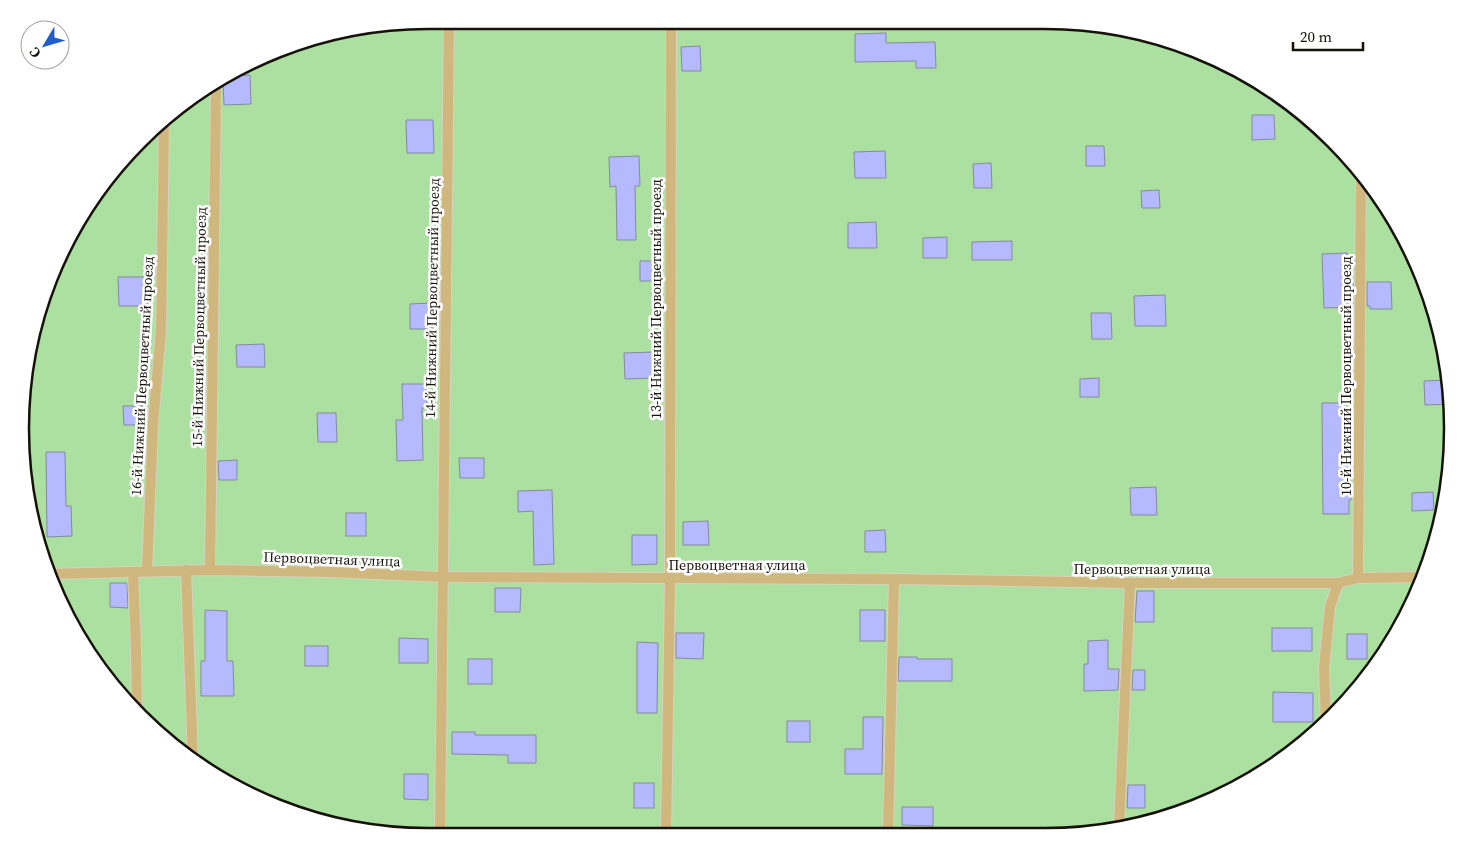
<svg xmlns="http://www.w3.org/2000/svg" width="1473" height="857" viewBox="0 0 1473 857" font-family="'Source Serif 4',serif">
	<rect width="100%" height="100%" fill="#fef6e0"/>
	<polygon fill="#abe0a0" points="429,20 1071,21 1176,42 1271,89 1333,139 1384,201 1422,272 1445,349 1453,428 1445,508 1422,585 1384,655 1333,718 1249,782 1176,815 1071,836 402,836 297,815 202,768 121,698 51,585 21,455 34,322 89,201 180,104 297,42"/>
	<g fill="#b4bafd" stroke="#8689a1">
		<polygon points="886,33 886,43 935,42 936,68 916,68 916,61 855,62 855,34"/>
		<polygon points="700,46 701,71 682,71 681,47"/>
		<polygon points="250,75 251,104 224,105 223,81 234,76"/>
		<polygon points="1252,115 1274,115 1275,139 1252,140"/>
		<polygon points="406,120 433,120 434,153 407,153"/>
		<polygon points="1086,146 1104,146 1105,166 1086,166"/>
		<polygon points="885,151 886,178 855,178 854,152"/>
		<polygon points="639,156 640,186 635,186 636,240 617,240 616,186 610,187 609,157"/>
		<polygon points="991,163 992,188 974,188 973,164"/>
		<polygon points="1159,190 1160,208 1142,208 1141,191"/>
		<polygon points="876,222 877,248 848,248 848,223"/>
		<polygon points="947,237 947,258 923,258 923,238"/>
		<polygon points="1012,241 1012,260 972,260 972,242"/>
		<polygon points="1347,253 1348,283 1353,283 1353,307 1324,308 1322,254"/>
		<polygon points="640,261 660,261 661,281 640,281"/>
		<polygon points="118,277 147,277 147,306 119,306"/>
		<polygon points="1367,282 1391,282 1392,309 1370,309 1370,306 1367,306"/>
		<polygon points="1165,295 1166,326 1135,326 1134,296"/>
		<polygon points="431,303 432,329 410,329 410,304"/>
		<polygon points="1091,313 1111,313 1112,339 1092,339"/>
		<polygon points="264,344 265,367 237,367 236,345"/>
		<polygon points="655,352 655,378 625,379 624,353"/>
		<polygon points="1099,378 1099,397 1080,397 1080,379"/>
		<polygon points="1448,380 1451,404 1425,405 1424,381"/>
		<polygon points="402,384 426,384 427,408 422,408 423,460 397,461 396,420 403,420"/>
		<polygon points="1322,403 1344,403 1344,421 1349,421 1351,500 1349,500 1349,514 1323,514"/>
		<polygon points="123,406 147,406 146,425 124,425"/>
		<polygon points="317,413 336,413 337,442 318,442"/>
		<polygon points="46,452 65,452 66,506 71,506 72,536 47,537"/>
		<polygon points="459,458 484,458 484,478 460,478"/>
		<polygon points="237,460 237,480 219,480 218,461"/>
		<polygon points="1156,487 1157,515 1131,515 1130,488"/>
		<polygon points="552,490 554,564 534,565 533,511 518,512 518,491"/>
		<polygon points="1433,492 1434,510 1412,511 1412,493"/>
		<rect x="346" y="513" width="20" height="23"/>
		<polygon points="708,521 709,545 683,545 683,522"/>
		<polygon points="885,530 886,552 865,552 865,531"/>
		<polygon points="632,535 657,535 657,564 632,565"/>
		<polygon points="110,583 127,583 128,608 110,607"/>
		<polygon points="495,588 521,588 520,612 495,612"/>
		<polygon points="1137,591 1154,591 1154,622 1135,622"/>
		<polygon points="205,610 227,611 227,661 233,661 234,696 201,696 201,661 205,661"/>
		<rect x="860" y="610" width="25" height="31"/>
		<rect x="1272" y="628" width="40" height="23"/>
		<polygon points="676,633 704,633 703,659 676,658"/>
		<rect x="1347" y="634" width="20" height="25"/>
		<polygon points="399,638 428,639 428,663 399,663"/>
		<polygon points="1108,640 1108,669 1119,669 1118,690 1084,691 1084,664 1088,664 1088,641"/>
		<polygon points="637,642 658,643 657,713 637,713"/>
		<rect x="305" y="646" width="23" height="20"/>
		<polygon points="899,657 917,657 917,659 952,659 952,681 898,681"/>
		<rect x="468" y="659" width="24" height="25"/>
		<polygon points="1133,670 1145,670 1145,690 1132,690"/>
		<polygon points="1273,692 1313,693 1313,722 1273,722"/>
		<polygon points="863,717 883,717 882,774 845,774 845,749 863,749"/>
		<rect x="787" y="721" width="23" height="21"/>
		<polygon points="452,732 475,732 475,735 536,735 536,763 508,763 508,755 452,754"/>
		<polygon points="404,774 428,774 428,800 404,799"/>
		<rect x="634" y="783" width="20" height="25"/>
		<polygon points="1128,785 1145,785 1145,808 1127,808"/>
		<polygon points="902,807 933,807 933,826 902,825"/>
	</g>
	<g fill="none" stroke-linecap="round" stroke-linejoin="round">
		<defs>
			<g id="service">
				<polyline points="186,570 193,761"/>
				<polyline points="210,570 216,85"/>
				<polyline points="147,571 153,424 161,330 164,122"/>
				<polyline points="133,572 136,648 137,711"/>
				<polyline points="49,574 210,570 329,572 443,577 894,579 1130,583 1338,583 1358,578 1424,577"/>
				<polyline points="1358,578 1361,174"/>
				<polyline points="1326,723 1324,667 1330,607 1338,583"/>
				<polyline points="1119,827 1130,583"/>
				<polyline points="440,836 449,20"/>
				<polyline points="666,836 670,578 671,20"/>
				<polyline points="888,836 894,579"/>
			</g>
		</defs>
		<use href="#service" stroke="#d9d2be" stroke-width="12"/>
		<use href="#service" stroke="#d0b77d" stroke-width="10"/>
	</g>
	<g text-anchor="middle" stroke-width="5" stroke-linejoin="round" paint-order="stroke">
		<g font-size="14" fill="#161209" stroke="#fff">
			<text transform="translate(432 298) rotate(-89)" y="5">14-й Нижний Первоцветный проезд</text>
			<text transform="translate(656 299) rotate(-90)" y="5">13-й Нижний Первоцветный проезд</text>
			<text transform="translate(199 327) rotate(-89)" y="5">15-й Нижний Первоцветный проезд</text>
			<text transform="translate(142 376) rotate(-87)" y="5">16-й Нижний Первоцветный проезд</text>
			<text transform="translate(1346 376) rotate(-90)" y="5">10-й Нижний Первоцветный проезд</text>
			<text transform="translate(332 559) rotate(2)" y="5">Первоцветная улица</text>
			<text x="737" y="570">Первоцветная улица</text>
			<text x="1142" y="574">Первоцветная улица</text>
		</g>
	</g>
	<path d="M0 0H1473V857H0ZM428 29H1045A399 399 0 0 1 1444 428V429A399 399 0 0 1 1045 828H428A399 399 0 0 1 29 429V428A399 399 0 0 1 428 29Z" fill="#fff" fill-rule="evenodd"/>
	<path fill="none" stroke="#161209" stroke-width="2.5" d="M428 29H1045A399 399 0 0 1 1444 428V429A399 399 0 0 1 1045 828H428A399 399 0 0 1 29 429V428A399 399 0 0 1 428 29Z"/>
	<g transform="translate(45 45) rotate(232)"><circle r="24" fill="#ffffff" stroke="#a2a09d"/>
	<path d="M0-4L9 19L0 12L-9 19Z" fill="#225ecb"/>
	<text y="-8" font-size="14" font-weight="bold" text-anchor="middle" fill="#161209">С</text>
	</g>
	<path d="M1293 42v8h70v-8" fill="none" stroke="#161209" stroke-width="2.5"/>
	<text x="1300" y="42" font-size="15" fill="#161209" stroke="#ffffff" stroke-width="4" paint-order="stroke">20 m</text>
</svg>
